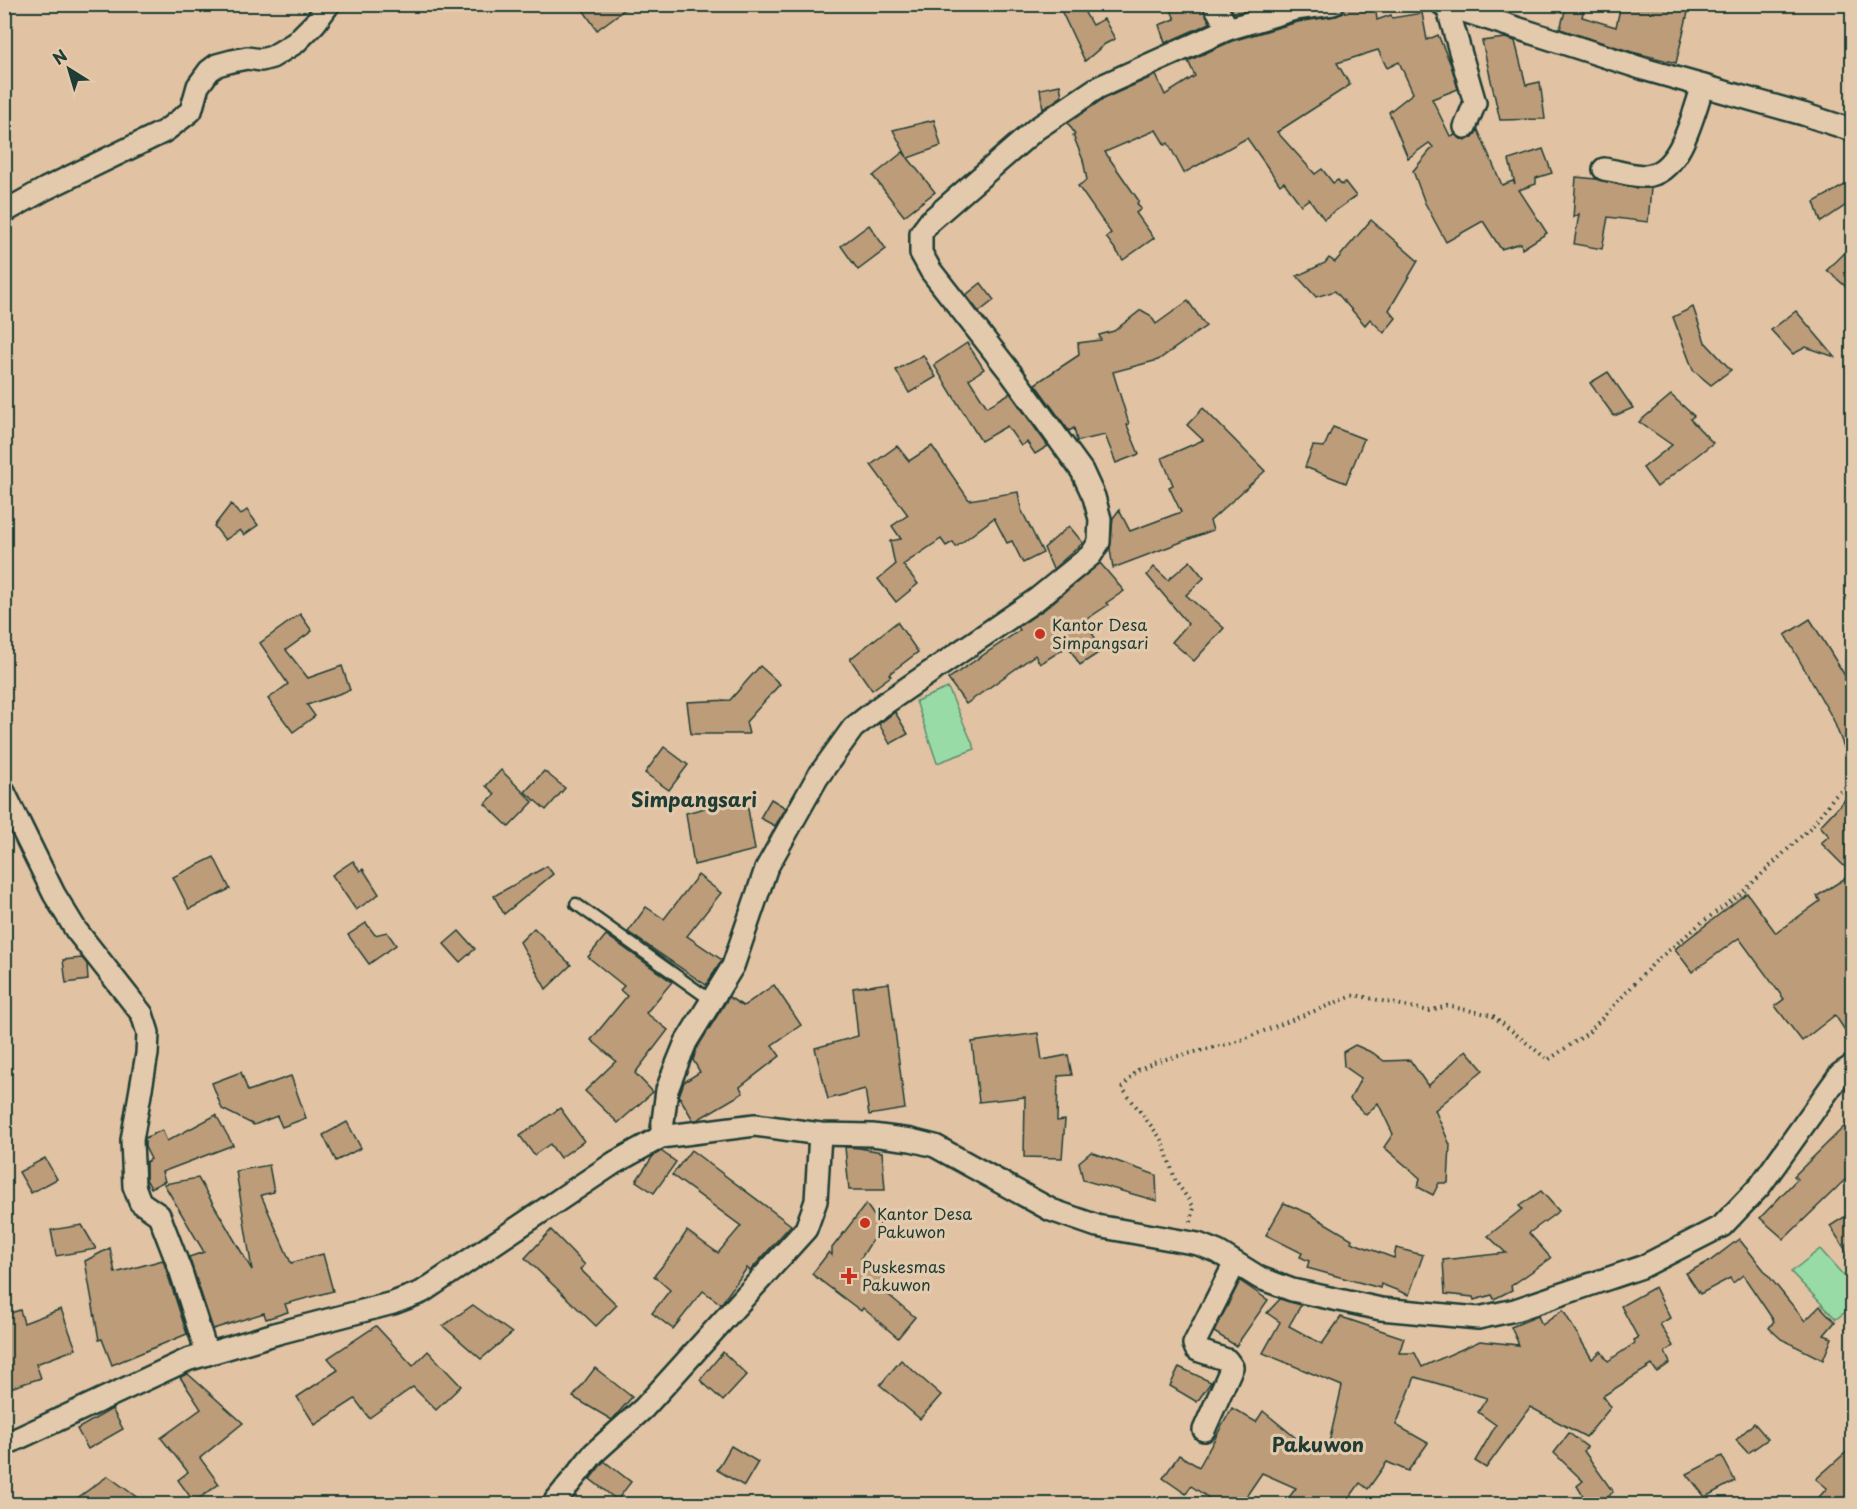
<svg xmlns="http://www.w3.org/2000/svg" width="1857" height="1509" viewBox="0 0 1857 1509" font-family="'Playpen Sans',sans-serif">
	<rect width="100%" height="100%" fill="#e1c3a4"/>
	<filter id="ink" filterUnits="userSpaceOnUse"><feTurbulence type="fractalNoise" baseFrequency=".0167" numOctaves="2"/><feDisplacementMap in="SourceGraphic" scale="12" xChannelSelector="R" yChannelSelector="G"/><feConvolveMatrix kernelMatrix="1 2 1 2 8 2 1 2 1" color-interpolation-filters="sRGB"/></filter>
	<g filter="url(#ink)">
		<g fill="#99dba6" stroke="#5c8c6d" stroke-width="1.5">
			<polygon points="948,688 975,749 937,763 916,701"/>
			<polygon points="1820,1249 1852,1285 1852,1307 1836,1319 1791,1272"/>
		</g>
		<g fill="#bd9c7a" stroke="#1f3d34" stroke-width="1.5">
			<polygon points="579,4 632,4 597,30"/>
			<polygon points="1058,4 1080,4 1092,25 1104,19 1115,39 1105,44 1085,61"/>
			<polygon points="1168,4 1201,4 1210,23 1165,43 1159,25 1175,19"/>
			<polygon points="1229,4 1266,4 1234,14"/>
			<polygon points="1345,4 1375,4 1377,20 1391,15 1392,18 1422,13 1427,40 1438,35 1451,65 1458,89 1432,99 1450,136 1455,135 1461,139 1467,140 1473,137 1478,130 1502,185 1513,181 1515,184 1509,160 1543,149 1552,173 1536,178 1536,184 1519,190 1547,233 1522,249 1521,243 1501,249 1483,221 1446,242 1425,203 1413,171 1433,147 1429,143 1408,158 1389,112 1413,93 1399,62 1387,68 1378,50 1337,63 1350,85 1277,132 1315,174 1322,169 1333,183 1338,180 1342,185 1345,182 1356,196 1324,219 1309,199 1301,205 1284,182 1280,185 1247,138 1184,173 1168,143 1165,145 1156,130 1105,152 1139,201 1137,203 1141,209 1136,213 1154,238 1123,260 1106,237 1111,233 1078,186 1087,180 1083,160 1073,135 1075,134 1068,123 1103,99 1156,75 1165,95 1195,76 1188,61 1232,41 1298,22 1335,16 1341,14"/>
			<polygon points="1567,4 1585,4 1582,17 1616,27 1621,4 1690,4 1676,63 1632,52 1560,29"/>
			<polygon points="1505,38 1515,41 1526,85 1540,82 1545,119 1500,120 1482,41"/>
			<polygon points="1060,85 1062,96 1043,109 1040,89"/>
			<polygon points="934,120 941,146 908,158 935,192 904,216 873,176 903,152 907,157 893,130"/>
			<polygon points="1576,177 1596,179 1633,188 1651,188 1648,222 1608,217 1602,249 1574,244 1579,214 1573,218"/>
			<polygon points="1852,181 1852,201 1821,222 1814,202"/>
			<polygon points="1371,220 1418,261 1389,310 1396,318 1384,333 1370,319 1365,325 1335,291 1316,297 1297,276 1325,263 1329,258 1335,262"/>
			<polygon points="869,225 886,249 858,270 841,246"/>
			<polygon points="1852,246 1852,292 1827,270"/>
			<polygon points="981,283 994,300 979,312 966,295"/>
			<polygon points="1188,301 1206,326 1158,360 1113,372 1129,424 1127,425 1139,454 1116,463 1105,435 1077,441 1074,428 1069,431 1035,384 1079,355 1078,343 1101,340 1099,335 1114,331 1141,310 1150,315 1156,324"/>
			<polygon points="1693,307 1705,342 1731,370 1711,385 1693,370 1673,317"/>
			<polygon points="1796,311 1835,357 1806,347 1793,354 1771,330"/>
			<polygon points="967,343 984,369 969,379 987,407 1010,393 1048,446 1035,454 1027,442 1021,446 1007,426 981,441 934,365"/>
			<polygon points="923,355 936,377 909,393 896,370"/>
			<polygon points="1608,372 1633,408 1614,416 1590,383"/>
			<polygon points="1671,395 1694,416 1690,419 1713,443 1657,487 1643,468 1672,445 1639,422"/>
			<polygon points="1203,408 1265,471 1210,521 1213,530 1113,568 1110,549 1113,518 1119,510 1130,531 1181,512 1169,487 1173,485 1162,458 1203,440 1187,425"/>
			<polygon points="1333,427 1364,439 1346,483 1305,467 1313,446 1324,447"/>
			<polygon points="897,446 909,461 932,446 969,500 1018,492 1021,509 1043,553 1023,563 1012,541 1007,543 994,518 956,547 953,542 946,546 941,539 903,565 918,584 896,602 878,579 895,565 890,541 901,539 892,526 908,515 871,465"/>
			<polygon points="231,504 240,515 247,510 258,525 244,535 240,530 225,540 214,526"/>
			<polygon points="1069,526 1083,543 1053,569 1044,548"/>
			<polygon points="1190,561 1204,578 1186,595 1224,628 1194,661 1172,642 1188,624 1147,575 1154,567 1168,580"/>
			<polygon points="1100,563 1124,591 1106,603 1108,605 1084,621 1103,650 1080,665 1068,646 1040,664 1035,655 966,704 948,679 1020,630 1018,627 1045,609"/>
			<polygon points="300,614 312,631 286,650 308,678 342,666 350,690 307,705 315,716 293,732 268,699 288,684 260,643"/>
			<polygon points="1810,619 1852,687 1852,765 1851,765 1833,719 1785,635"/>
			<polygon points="897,622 918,652 889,674 891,676 872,690 850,659"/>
			<polygon points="760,666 780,684 746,722 749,734 691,734 687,702 730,700"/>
			<polygon points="895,712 908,734 890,744 879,724"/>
			<polygon points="664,747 688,765 669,790 645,773"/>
			<polygon points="501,770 533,802 509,827 485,804 495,794 486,786"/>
			<polygon points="544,771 565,788 546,810 525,792"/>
			<polygon points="1852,792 1852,1041 1835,1015 1802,1041 1775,1006 1784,999 1739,938 1692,972 1675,949 1747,893 1776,933 1820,901 1817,896 1852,874 1821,843 1829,836 1820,826"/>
			<polygon points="746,797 755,850 694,865 686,813"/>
			<polygon points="771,799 786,808 775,826 760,818"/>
			<polygon points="214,857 230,889 189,909 173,877"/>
			<polygon points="353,861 360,871 363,869 379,894 356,910 332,875"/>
			<polygon points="547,866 553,874 504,914 494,896"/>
			<polygon points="698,875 721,893 687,936 722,960 706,985 628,932 646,907 664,919"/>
			<polygon points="366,923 375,935 387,932 396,945 369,964 348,935"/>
			<polygon points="534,928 571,965 546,989 520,942"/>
			<polygon points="459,931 475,949 460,962 444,944"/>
			<polygon points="606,935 672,982 646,1013 668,1030 635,1073 653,1092 618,1123 585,1091 616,1061 591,1040 627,996 620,990 624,986 588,957"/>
			<polygon points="82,958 87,964 88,980 66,983 63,960"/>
			<polygon points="889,983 905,1109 869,1115 865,1089 828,1099 815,1048 858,1036 853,988"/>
			<polygon points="774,985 801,1025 772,1045 780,1056 740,1087 743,1093 697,1120 693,1120 679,1096 684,1082 700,1072 693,1060 697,1048 729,997 743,1006"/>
			<polygon points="1038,1033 1042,1060 1068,1055 1072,1075 1058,1076 1057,1121 1065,1120 1062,1158 1024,1157 1025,1097 979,1102 972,1042"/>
			<polygon points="1355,1045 1373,1053 1384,1061 1410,1060 1428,1086 1466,1050 1483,1070 1435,1110 1450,1145 1448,1183 1439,1183 1433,1195 1418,1187 1420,1178 1384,1147 1393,1134 1378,1103 1366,1115 1350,1099 1361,1078 1344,1066 1343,1052"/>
			<polygon points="241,1072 248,1091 291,1076 306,1118 282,1127 277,1116 254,1125 222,1109 212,1083"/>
			<polygon points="560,1108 584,1141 560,1158 550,1144 534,1155 520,1136"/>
			<polygon points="216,1115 233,1145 162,1172 165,1181 151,1188 146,1179 146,1162 151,1159 145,1147 145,1138 162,1130 167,1141"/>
			<polygon points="1852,1119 1852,1173 1784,1239 1760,1218 1797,1179 1794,1176"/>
			<polygon points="347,1122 361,1148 336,1161 323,1135"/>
			<polygon points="845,1147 859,1148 882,1152 885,1190 849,1190"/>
			<polygon points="691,1150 791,1225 750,1271 747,1268 721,1304 703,1291 673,1329 652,1313 670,1290 654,1276 672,1254 687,1231 718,1253 741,1226 672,1175"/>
			<polygon points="661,1151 676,1162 654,1193 636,1181 653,1156"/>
			<polygon points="1091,1152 1156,1175 1157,1201 1083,1180 1079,1162"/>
			<polygon points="45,1158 57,1179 31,1193 19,1172"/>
			<polygon points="269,1165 274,1192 261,1195 291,1263 323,1254 333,1291 285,1304 288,1312 266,1319 264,1313 213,1329 189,1257 204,1252 164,1184 198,1178 252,1270 236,1171"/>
			<polygon points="1541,1191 1559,1211 1529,1233 1551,1258 1511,1286 1512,1290 1494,1299 1492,1295 1474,1300 1473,1297 1445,1294 1443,1260 1506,1253 1488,1236 1522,1209 1519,1206"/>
			<polygon points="1284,1203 1310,1214 1352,1239 1351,1242 1394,1258 1396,1248 1423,1255 1409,1295 1381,1284 1380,1288 1307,1268 1309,1261 1300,1257 1302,1253 1266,1235"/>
			<polygon points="866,1204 881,1226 861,1258 886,1278 879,1287 915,1317 898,1338 863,1308 861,1311 812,1274 829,1252 832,1255 832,1248"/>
			<polygon points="1852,1212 1852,1260 1830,1226"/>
			<polygon points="82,1225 96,1249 56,1256 51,1230"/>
			<polygon points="551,1230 585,1265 580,1269 617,1305 596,1326 525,1258"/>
			<polygon points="1739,1239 1805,1321 1820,1306 1835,1322 1824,1335 1832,1338 1823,1360 1781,1339 1769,1328 1774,1321 1743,1275 1733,1283 1730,1278 1700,1294 1686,1273 1710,1261"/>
			<polygon points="110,1248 115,1273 163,1260 187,1334 112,1365 102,1339 99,1340 85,1261"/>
			<polygon points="1240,1281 1268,1300 1236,1346 1214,1332"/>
			<polygon points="1655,1287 1670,1318 1660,1324 1673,1346 1665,1352 1670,1363 1657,1372 1652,1365 1603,1396 1611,1407 1586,1437 1530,1407 1486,1468 1475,1461 1496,1425 1478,1412 1487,1398 1415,1377 1396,1425 1428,1443 1408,1471 1387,1462 1368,1489 1360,1483 1345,1504 1284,1504 1296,1488 1262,1473 1241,1504 1218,1504 1191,1486 1186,1494 1163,1478 1179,1455 1199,1467 1232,1408 1256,1422 1263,1411 1313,1452 1320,1442 1328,1447 1342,1386 1263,1353 1280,1322 1267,1313 1280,1299 1301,1305 1289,1326 1322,1344 1341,1317 1404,1338 1399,1353 1415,1353 1422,1367 1480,1341 1519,1345 1511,1327 1538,1316 1542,1325 1563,1310 1592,1359 1601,1351 1608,1361 1635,1343 1634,1340 1638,1338 1621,1306"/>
			<polygon points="473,1305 512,1333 481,1359 443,1326"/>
			<polygon points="61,1309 76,1349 36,1364 41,1378 4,1390 4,1315 20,1310 24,1323"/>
			<polygon points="376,1326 413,1366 428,1351 461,1386 436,1410 413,1387 369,1418 355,1399 315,1425 297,1397 338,1370 328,1358"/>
			<polygon points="723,1352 747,1375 723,1401 700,1380"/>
			<polygon points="901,1360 941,1395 920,1419 880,1385"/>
			<polygon points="1179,1367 1211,1382 1197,1402 1170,1386"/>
			<polygon points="595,1368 632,1397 612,1420 573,1397"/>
			<polygon points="188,1374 243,1423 200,1458 219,1484 194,1502 178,1480 188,1472 161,1438 201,1409 180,1377"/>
			<polygon points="112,1409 123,1429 88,1449 77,1429"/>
			<polygon points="1754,1423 1768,1439 1748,1453 1736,1440"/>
			<polygon points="1569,1433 1587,1447 1584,1451 1613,1492 1598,1504 1588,1504 1577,1486 1583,1481 1554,1453"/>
			<polygon points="731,1446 758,1462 744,1486 717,1470"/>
			<polygon points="1852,1447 1852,1504 1813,1504 1827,1488 1816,1479"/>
			<polygon points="1722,1456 1735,1481 1705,1497 1687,1474"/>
			<polygon points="604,1461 631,1482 617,1500 590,1479"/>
			<polygon points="108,1476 146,1504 69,1504"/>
		</g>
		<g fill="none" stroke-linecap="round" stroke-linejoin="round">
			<defs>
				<polyline id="service" points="576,904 712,1001"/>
				<g id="minor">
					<polyline points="1214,4 1228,29"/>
					<polyline points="1442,4 1647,70 1803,114 1852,130"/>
					<polyline points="1447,6 1475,103 1465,127"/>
					<path d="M1604 169C1617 171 1632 176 1645 176 1681 174 1693 113 1703 86"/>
					<polyline points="4,212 45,189 165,131 191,111 198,86 209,71 217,65 232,61 247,58 261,60 272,57 295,43 315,23 329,4"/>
					<polyline points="4,792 54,894 76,930 142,1014 148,1033 147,1054 132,1140 134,1186 140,1202 159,1215 181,1272 207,1354"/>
					<polyline points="661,1137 667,1090 675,1069 686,1042 733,966 766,869 817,778 853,728 881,706 1037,599 1091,555 1099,542 1100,519 1094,497 1082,471 1010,372 931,271 921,253 921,233 930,221 1036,129 1097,88 1228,29 1295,9 1333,4"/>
					<polyline points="1204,1430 1232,1367 1227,1360 1200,1351 1196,1349 1194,1344 1235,1263"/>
					<polyline points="4,1445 187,1360 278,1333 393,1303 422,1292 614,1163 661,1137 755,1125 820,1134 872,1135 911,1140 935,1146 1051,1210 1097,1226 1198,1244 1218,1252 1260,1278 1292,1290 1381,1309 1478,1318 1515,1310 1642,1267 1722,1226 1760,1186 1840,1074 1852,1066"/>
					<polyline points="553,1504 594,1453 644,1408 806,1229 816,1201 820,1134"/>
				</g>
			</defs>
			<use href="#service" stroke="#1f3d34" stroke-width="15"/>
			<use href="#minor" stroke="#1f3d34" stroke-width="26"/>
			<polyline stroke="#1f3d34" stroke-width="4" stroke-dasharray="1.5 4.5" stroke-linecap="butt" points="1191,1222 1194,1207 1176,1182 1162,1140 1122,1088 1138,1070 1154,1062 1236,1042 1355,995 1429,1011 1447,1006 1492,1015 1548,1060 1588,1033 1655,962 1701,923 1742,893 1811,827 1834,797 1852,782"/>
			<use href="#service" stroke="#e4caac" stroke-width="10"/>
			<use href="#minor" stroke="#e4caac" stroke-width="21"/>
		</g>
	</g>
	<g fill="#c8321e" stroke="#e4caac" stroke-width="2">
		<circle cx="1040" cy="634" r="6"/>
		<circle cx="865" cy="1223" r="6"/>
		<path d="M846 1267h6v6h6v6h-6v6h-6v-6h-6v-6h6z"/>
	</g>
	<g text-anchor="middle" stroke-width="6" stroke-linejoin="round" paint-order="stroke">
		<g font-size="16" fill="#1f3d34" stroke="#e4caac" text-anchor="start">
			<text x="1052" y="631">Kantor Desa<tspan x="1052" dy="18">Simpangsari</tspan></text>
			<text x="877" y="1220">Kantor Desa<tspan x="877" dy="18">Pakuwon</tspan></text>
			<text x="862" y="1273">Puskesmas<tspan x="862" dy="18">Pakuwon</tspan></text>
		</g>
		<g font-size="20" font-weight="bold" fill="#1f3d34" stroke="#e4caac">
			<text x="694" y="807">Simpangsari</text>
			<text x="1318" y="1452">Pakuwon</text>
		</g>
	</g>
	<rect width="1857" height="1509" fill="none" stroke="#e4caac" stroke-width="24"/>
	<rect x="12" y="12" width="1833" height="1485" fill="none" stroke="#1f3d34" stroke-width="2" filter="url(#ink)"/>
	<g transform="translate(69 69) rotate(323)" stroke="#e4caac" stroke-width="4.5" paint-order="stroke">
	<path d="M0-4.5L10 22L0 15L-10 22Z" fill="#1f3d34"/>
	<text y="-9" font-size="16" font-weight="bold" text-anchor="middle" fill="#1f3d34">N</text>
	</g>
</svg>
